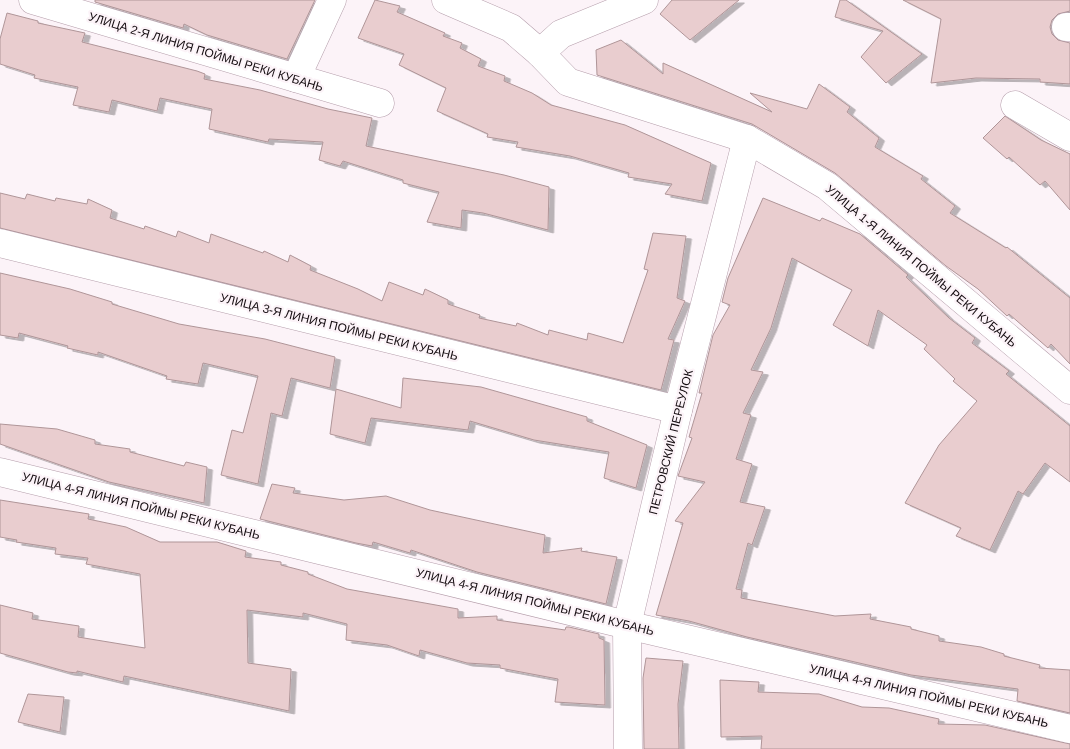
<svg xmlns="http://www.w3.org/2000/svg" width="1070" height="749" viewBox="0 0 1070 749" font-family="Helvetica,sans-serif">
	<defs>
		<filter id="shadow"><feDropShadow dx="5.5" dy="3" stdDeviation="0" flood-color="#0004"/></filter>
	</defs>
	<rect width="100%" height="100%" fill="#fcf3f8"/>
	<g fill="#e9cdcf" stroke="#af9598" filter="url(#shadow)">
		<polygon points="95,0 315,0 287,59 207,35 184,24 183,28 95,2"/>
		<polygon points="375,0 400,6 397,12 445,33 443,36 462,43 460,48 481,59 478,66 505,76 504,81 532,93 551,105 625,125 711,163 702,201 665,194 672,184 628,177 629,173 570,156 516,147 518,142 487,137 488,134 437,111 446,88 399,65 404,54 358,38"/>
		<polygon points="672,0 739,0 690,40 660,14"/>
		<polygon points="840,0 846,0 922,54 886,83 861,57 883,31 835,17"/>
		<polygon points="903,0 1070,0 1070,11 1058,14 1052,20 1050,27 1052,34 1058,40 1070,43 1070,84 1040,82 1040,79 976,78 931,83 941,19"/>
		<polygon points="7,13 38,21 38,23 85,33 82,42 197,71 205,74 204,79 260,90 328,109 372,118 366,146 504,175 549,187 548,230 483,213 462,210 461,228 427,222 439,192 403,183 403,180 343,161 340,166 319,160 323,142 269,139 268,142 209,129 212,109 160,98 157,111 112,100 109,112 73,105 78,87 34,78 35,75 0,64 0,39"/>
		<polygon points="621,40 663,74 663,63 772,112 750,93 807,109 819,84 850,107 847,112 879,138 875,147 923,176 921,179 955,206 950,213 1006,248 1007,247 1070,298 1070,364 1051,344 1048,348 1009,314 1007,316 978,289 946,266 835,173 752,124 597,75 596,50"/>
		<polygon points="1005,116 1041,140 1070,154 1070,210 1045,181 1040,185 1009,157 1007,159 983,138"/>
		<polygon points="0,193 25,199 27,194 55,201 56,198 87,204 88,199 112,210 110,218 144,229 145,226 176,237 178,231 209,243 211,234 263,253 264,251 288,262 290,255 311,266 310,270 358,289 382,301 389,282 423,295 425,289 448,300 448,304 480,315 479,318 516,326 517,323 548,335 549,330 587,340 588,333 623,343 648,270 644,269 653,233 686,236 677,298 685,301 668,339 674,340 661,390 0,228"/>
		<polygon points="763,198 820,221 822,218 860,234 908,275 906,277 949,318 975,338 972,343 1009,371 1006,374 1070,426 1070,482 1045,463 1023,494 1018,491 990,550 956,536 961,528 905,503 939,445 977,401 953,381 955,379 924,349 927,345 878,310 868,346 833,325 852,290 792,258 771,328 751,370 763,372 743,413 751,415 736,459 752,464 740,502 765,507 752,545 748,543 736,589 742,590 741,598 835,616 871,614 870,619 911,627 911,629 939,636 939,641 981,647 1004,654 1004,656 1040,665 1039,668 1070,670 1070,713 1017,701 1018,689 911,675 747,637 689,621 656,615 683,523 675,521 705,482 678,476 692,438 689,437 702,393 699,393 713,335 730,305 722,302 728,278"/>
		<polygon points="0,273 70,289 112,302 112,304 179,324 265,339 335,357 330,388 291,378 282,416 271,413 258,484 221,475 232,430 243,433 258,376 203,363 198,384 166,379 167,376 98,352 98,355 67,348 68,346 19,333 18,338 0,335"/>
		<polygon points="403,378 481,387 587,417 587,421 647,445 636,488 604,478 609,452 534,440 470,421 468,430 371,418 365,443 330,434 336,389 401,408"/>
		<polygon points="0,424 57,429 95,440 95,444 130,449 130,452 184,466 186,462 207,467 204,503 109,482 0,444"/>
		<polygon points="272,484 295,488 293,493 344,500 386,496 430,510 545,535 543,553 582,548 581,551 617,557 606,604 477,572 411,550 410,553 373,542 372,546 356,543 260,519"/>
		<polygon points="0,500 89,514 88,519 126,527 160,542 217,542 246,551 245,557 281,562 281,565 308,572 308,574 347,589 458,609 458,618 497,616 497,620 565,630 566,627 569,627 599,634 599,638 604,640 605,705 555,702 558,679 500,668 500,665 467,663 420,650 419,656 387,645 346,640 347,624 303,613 303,617 247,610 248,663 291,669 289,711 124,676 123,682 77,671 77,673 68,672 0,653 0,605 33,613 32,619 79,626 78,637 145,648 140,574 86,564 88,558 55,554 56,548 16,542 17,540 0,537"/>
		<polygon points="646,658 683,661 678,704 679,749 644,749 643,678"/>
		<polygon points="720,680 759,682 758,692 819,694 862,707 889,708 939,719 938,724 985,725 1070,744 1070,749 761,749 762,736 721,737"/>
		<polygon points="28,694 64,697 60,732 18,722"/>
	</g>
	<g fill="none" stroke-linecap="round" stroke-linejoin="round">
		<defs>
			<g id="street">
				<polyline points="33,0 380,103"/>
				<polyline points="446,0 511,28 540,53 568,82 747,139 827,186 1070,390"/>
				<polyline points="1066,27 1070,27"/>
				<polyline points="540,53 561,34 644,0"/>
				<polyline points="296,78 332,0"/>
				<polyline points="1015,105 1070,137"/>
				<polyline points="0,243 678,410"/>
				<polyline points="0,472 627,625 1070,729"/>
				<polyline points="628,749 627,625 678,410 747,139"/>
			</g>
		</defs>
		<use href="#street" stroke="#b59eab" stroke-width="29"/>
		<use href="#street" stroke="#fff" stroke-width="28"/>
	</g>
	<g text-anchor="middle" stroke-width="4.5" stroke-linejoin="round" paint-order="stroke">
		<g font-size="12" fill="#140c10" stroke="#fcf3f8">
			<text transform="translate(206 52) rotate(17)" y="4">УЛИЦА 2-Я ЛИНИЯ ПОЙМЫ РЕКИ КУБАНЬ</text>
			<text transform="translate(921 266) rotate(40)" y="4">УЛИЦА 1-Я ЛИНИЯ ПОЙМЫ РЕКИ КУБАНЬ</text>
			<text transform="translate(339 327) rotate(14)" y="4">УЛИЦА 3-Я ЛИНИЯ ПОЙМЫ РЕКИ КУБАНЬ</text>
			<text transform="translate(671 442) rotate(-76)" y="4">ПЕТРОВСКИЙ ПЕРЕУЛОК</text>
			<text transform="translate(141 506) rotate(14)" y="4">УЛИЦА 4-Я ЛИНИЯ ПОЙМЫ РЕКИ КУБАНЬ</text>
			<text transform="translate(535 602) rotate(14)" y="4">УЛИЦА 4-Я ЛИНИЯ ПОЙМЫ РЕКИ КУБАНЬ</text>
			<text transform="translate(929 696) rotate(13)" y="4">УЛИЦА 4-Я ЛИНИЯ ПОЙМЫ РЕКИ КУБАНЬ</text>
		</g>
	</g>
</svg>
